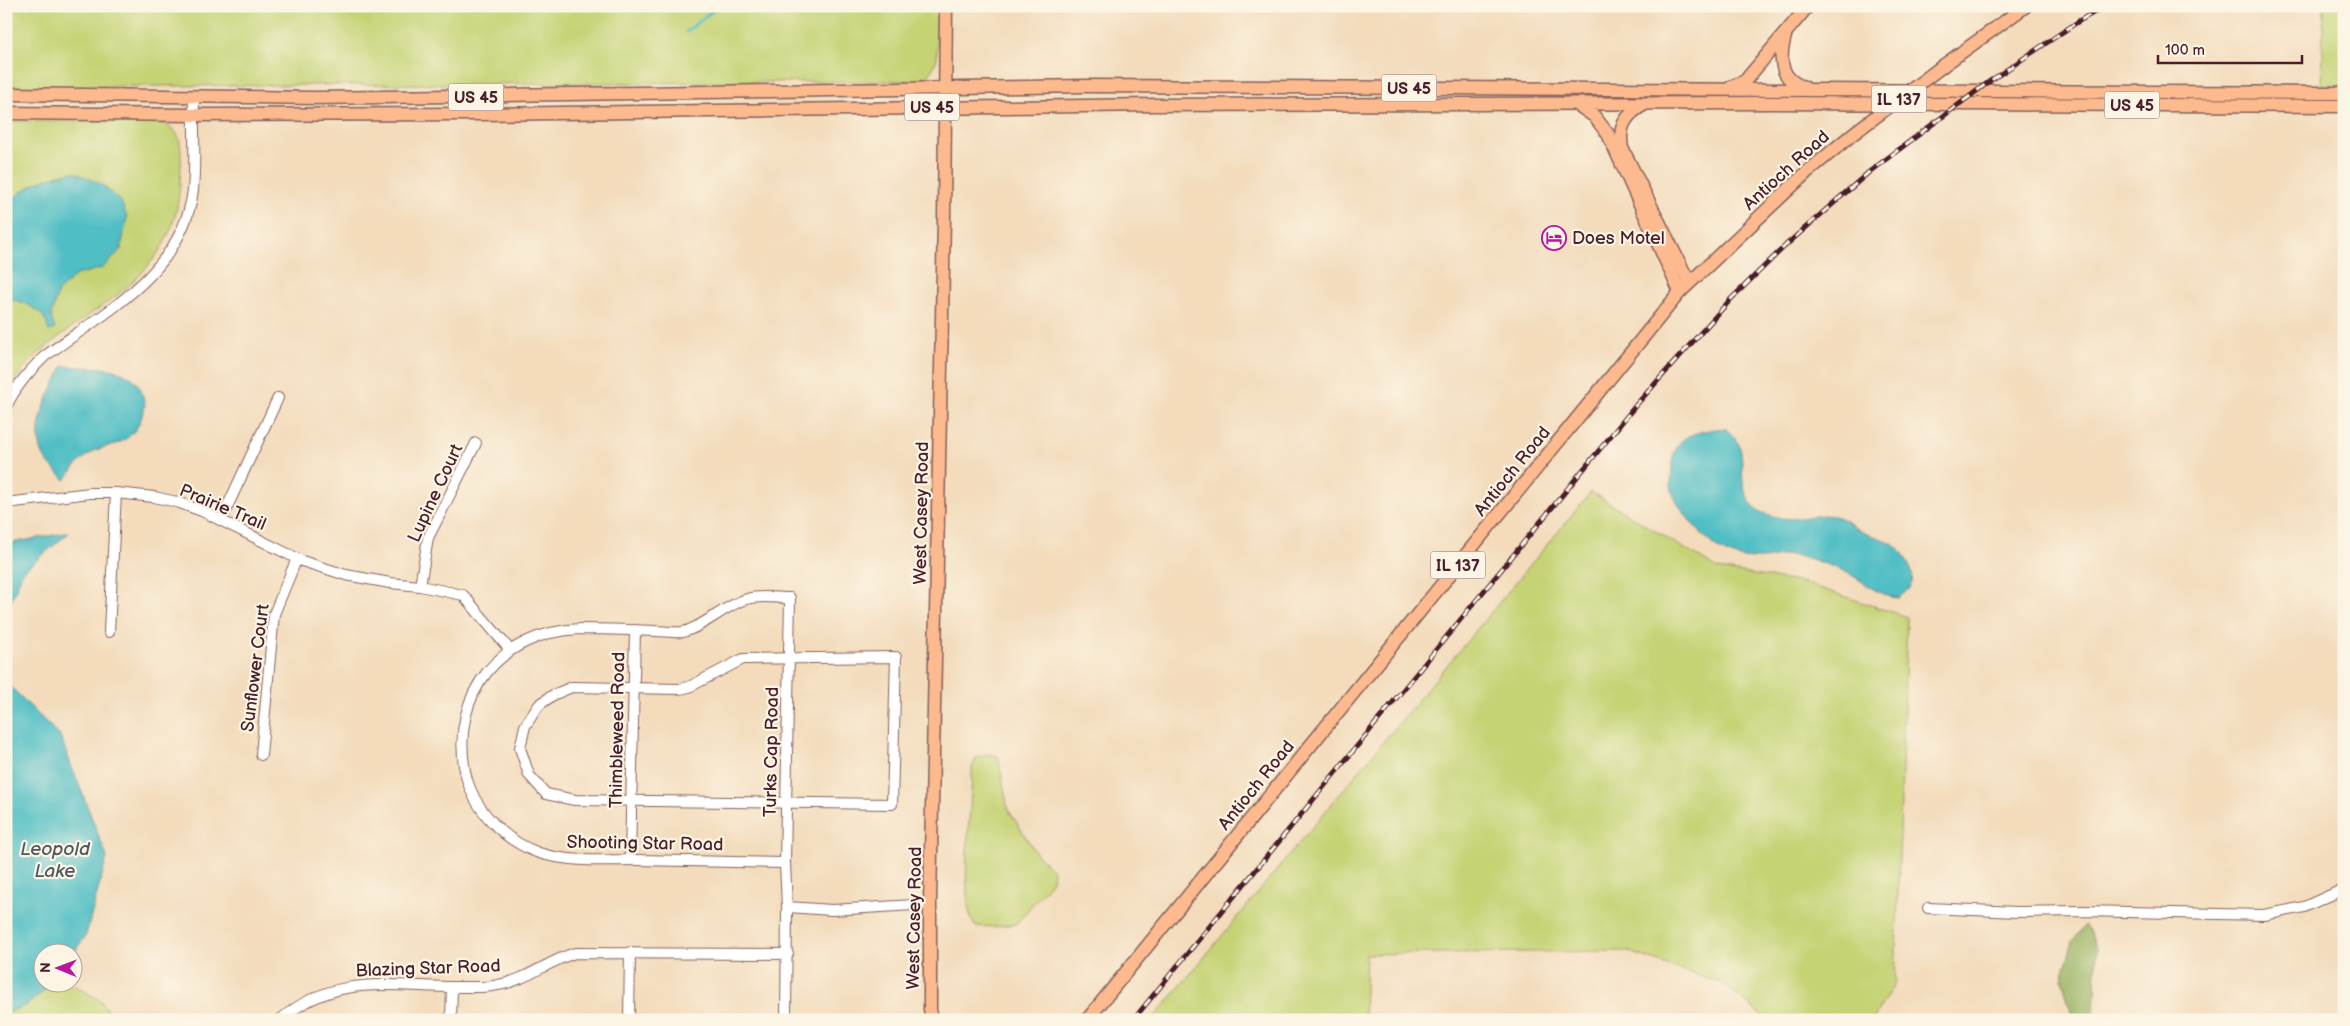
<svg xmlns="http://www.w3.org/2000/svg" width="2350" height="1026" viewBox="0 0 2350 1026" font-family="'Balsamiq Sans',sans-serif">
	<rect width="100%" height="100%" fill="#fcf5e5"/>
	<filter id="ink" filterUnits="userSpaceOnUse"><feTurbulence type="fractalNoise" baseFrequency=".02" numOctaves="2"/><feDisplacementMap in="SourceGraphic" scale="10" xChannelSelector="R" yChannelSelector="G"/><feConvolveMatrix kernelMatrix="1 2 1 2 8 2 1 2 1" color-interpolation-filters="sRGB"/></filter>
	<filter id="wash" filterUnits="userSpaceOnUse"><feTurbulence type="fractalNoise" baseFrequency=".0096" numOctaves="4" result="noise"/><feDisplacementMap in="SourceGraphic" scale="20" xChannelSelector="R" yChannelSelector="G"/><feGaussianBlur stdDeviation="1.12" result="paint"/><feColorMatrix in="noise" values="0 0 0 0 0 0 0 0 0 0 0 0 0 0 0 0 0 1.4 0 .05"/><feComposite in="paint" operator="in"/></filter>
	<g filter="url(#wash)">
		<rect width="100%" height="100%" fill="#f3dbbb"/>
		<g fill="#c5d374" stroke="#887950">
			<polygon points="6,6 937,6 937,59 930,74 917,81 6,87"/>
			<polygon points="2324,6 2344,6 2344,85 2321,85"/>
			<path d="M6 121 158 122C181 128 181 141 181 162 180 186 179 212 169 233 143 290 89 310 45 348 29 361 17 376 6 394Z"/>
			<polygon points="1591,492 1718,569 1804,583 1907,617 1895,982 1873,1020 1768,1020 1723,984 1627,951 1366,954 1364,1020 1152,1020"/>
			<path d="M986 754 998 756 1008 809 1036 853 1053 870 1052 881 1016 924 994 927 975 926C957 903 973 800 972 768L976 758Z"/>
			<polygon points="74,985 101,1001 113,1020 6,1020 6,1013 25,1006 49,987"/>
		</g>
		<polygon fill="#9cb566" stroke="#736a48" points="2085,924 2097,947 2094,1020 2073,1020 2062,978 2073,941"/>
		<g fill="#50bec5" stroke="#4d6e78">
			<path d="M74 172 101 184 121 201 127 217 121 249 103 268 76 275 58 292 51 316 55 329 49 331C47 327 47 322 45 319 38 308 18 299 6 299V205C30 183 43 178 74 172Z"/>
			<path d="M63 366C89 369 134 362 142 394 144 400 146 404 144 409 141 421 137 430 127 438 117 446 106 445 95 451 82 457 74 468 65 480 59 473 51 467 46 460 27 429 50 394 63 366Z"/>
			<path d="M1725 428C1728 431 1733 435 1736 439 1749 459 1733 488 1757 510 1759 512 1764 513 1767 514 1797 525 1808 512 1834 516 1848 519 1855 530 1867 534 1894 543 1899 542 1911 570 1916 583 1908 591 1898 598 1878 596 1865 582 1848 573 1834 566 1816 561 1801 556 1785 552 1771 560 1756 559 1747 559 1734 557 1726 553 1709 546 1677 509 1672 491 1670 483 1672 473 1672 464 1674 433 1700 431 1725 428Z"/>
			<polygon points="70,532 23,571 6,614 6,544"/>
			<polygon points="6,663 9,685 60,736 107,857 86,935 73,954 42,954 42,984 52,984 25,1006 6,1013"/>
		</g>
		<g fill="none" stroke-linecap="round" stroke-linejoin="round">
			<g stroke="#50bec5" stroke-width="3">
				<polyline points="1561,10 1568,6"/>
				<polyline points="686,32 718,6"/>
			</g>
		</g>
	</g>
	<g filter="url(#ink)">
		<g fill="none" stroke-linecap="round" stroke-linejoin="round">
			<defs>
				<g id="minor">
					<path d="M6 407C15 387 29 371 45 356 105 312 183 272 193 190 196 160 193 128 194 98"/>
					<polyline points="6,503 90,493 116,493 154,497 177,502 202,511 302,561 346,575 390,583 420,586 463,595 510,650"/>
					<polyline points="221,520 278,398"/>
					<polyline points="420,586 428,538 476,443"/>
					<polyline points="109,632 116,493"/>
					<polygon points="896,657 892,804 575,800 546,794 529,775 520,748 525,726 539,705 553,695 572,687 680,689 689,687 743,659"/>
					<polyline points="261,755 274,614 297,558"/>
					<polyline points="630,860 635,630"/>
					<path d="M785 863C736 862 687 861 638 860 606 860 571 863 539 853 504 841 472 808 465 771 450 693 501 632 580 629 605 629 630 630 655 631 664 631 675 633 683 632 702 628 727 604 747 599 759 595 777 598 790 598L785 863 787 907"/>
					<polyline points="1928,908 2017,912 2082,911 2264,915 2304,907 2344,889"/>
					<path d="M280 1020C337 971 394 988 463 987 474 987 486 988 498 985 525 981 548 961 575 953L788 954"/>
					<polyline points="451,1020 452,987"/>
					<polyline points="629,1020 630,952"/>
					<polyline points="786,1020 787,907 832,910 930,904"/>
				</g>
				<g id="major">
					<path d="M1785 36C1779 57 1779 80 1804 87"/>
					<polyline points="1944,65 2026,6"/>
					<polyline points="1731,87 1745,81 1808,6"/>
					<polyline points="6,94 316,98 1086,86 2344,93"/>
					<path d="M1645 104C1626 114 1618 126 1622 148L1689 282"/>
					<polyline points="1578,105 1594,116 1608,134 1680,292"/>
					<polyline points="6,113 194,115 481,114 1155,105 1772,103 2344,106"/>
					<polyline points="932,1020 930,1009 930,904 944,220 946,6"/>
					<polyline points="1087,1020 1680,292 1807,172 1854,133"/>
				</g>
			</defs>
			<use href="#minor" stroke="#85615d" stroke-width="12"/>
			<use href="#major" stroke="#85615d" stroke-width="15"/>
			<use href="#minor" stroke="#fff" stroke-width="10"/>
			<use href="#major" stroke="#fcba8e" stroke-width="12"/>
			<defs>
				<polyline id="rail" points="1133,1020 1636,405 1731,299 1786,245 1869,172 1990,81 2079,21 2105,6"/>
			</defs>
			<use href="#rail" stroke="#4a1f2b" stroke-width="5"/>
			<use href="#rail" stroke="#fcf5e5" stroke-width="3" stroke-dasharray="9" stroke-linecap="butt"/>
			<defs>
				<polyline id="major-bridge" points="1854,133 1944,65"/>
			</defs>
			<use href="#major-bridge" stroke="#85615d" stroke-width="15" stroke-linecap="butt"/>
			<use href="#major-bridge" stroke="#fcba8e" stroke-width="12"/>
		</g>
	</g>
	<defs>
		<symbol id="hotel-ring" viewBox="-11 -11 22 22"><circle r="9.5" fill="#fcf5e5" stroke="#b5179e" stroke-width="1.5"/><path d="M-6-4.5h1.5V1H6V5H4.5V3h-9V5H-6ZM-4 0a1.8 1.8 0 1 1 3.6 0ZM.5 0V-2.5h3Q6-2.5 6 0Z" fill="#b5179e"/></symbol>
	</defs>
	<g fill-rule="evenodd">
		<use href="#hotel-ring" x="1540" y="224" width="28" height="28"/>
	</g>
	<g text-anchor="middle" stroke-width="4.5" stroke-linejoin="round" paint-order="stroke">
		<g fill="#fcf5e5" stroke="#7f5f63" stroke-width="1">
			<rect x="1381.5" y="74.5" width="55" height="27" rx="4"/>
			<rect x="448.5" y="83.5" width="55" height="27" rx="4"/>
			<rect x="1871.5" y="85.5" width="55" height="27" rx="4"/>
			<rect x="2104.5" y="91.5" width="55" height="27" rx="4"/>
			<rect x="904.5" y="93.5" width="55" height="27" rx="4"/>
			<rect x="1430.5" y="551.5" width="55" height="27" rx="4"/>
		</g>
		<g font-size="16" font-weight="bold" fill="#4a1f2b">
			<text x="1409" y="94">US 45</text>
			<text x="476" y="103">US 45</text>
			<text x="1899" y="105">IL 137</text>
			<text x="2132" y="111">US 45</text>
			<text x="932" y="113">US 45</text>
			<text x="1458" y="571">IL 137</text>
		</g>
		<g font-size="18" fill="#4a1f2b" stroke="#fcf5e5">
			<text transform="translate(1786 170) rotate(-42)" y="6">Antioch Road</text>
			<text transform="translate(1512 471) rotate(-51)" y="6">Antioch Road</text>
			<text transform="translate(435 493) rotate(-65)" y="6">Lupine Court</text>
			<text transform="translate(223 507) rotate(23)" y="6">Prairie Trail</text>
			<text transform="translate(921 513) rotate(-89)" y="6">West Casey Road</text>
			<text transform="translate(255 668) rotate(-83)" y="6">Sunflower Court</text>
			<text transform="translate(617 730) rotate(-89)" y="6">Thimbleweed Road</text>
			<text transform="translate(771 752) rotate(-89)" y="6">Turks Cap Road</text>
			<text transform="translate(1256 785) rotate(-51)" y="6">Antioch Road</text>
			<text transform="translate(645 843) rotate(1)" y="6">Shooting Star Road</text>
			<text transform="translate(914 918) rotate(-89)" y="6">West Casey Road</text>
			<text transform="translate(428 968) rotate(-2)" y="6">Blazing Star Road</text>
		</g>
		<g font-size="18" fill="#4a1f2b" stroke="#fcf5e5" text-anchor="start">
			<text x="1572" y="244">Does Motel</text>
		</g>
		<g font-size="19" font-style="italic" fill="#4c5761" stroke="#fcf5e5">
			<text x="55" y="855">Leopold<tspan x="55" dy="22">Lake</tspan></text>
		</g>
	</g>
	<rect width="2350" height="1026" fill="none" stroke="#fcf5e5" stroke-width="25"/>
	<g transform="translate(58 968) rotate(271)"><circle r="24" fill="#fcf5e5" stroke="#b59f9b"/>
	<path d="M0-4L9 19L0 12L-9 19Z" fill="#b5179e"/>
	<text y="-8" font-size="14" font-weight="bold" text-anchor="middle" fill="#4a1f2b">N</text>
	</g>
	<path d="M2158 55v8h144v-8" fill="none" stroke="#4a1f2b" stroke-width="2.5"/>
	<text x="2165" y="55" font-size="15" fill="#4a1f2b" stroke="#fcf5e5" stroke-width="4" paint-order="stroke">100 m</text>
</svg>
